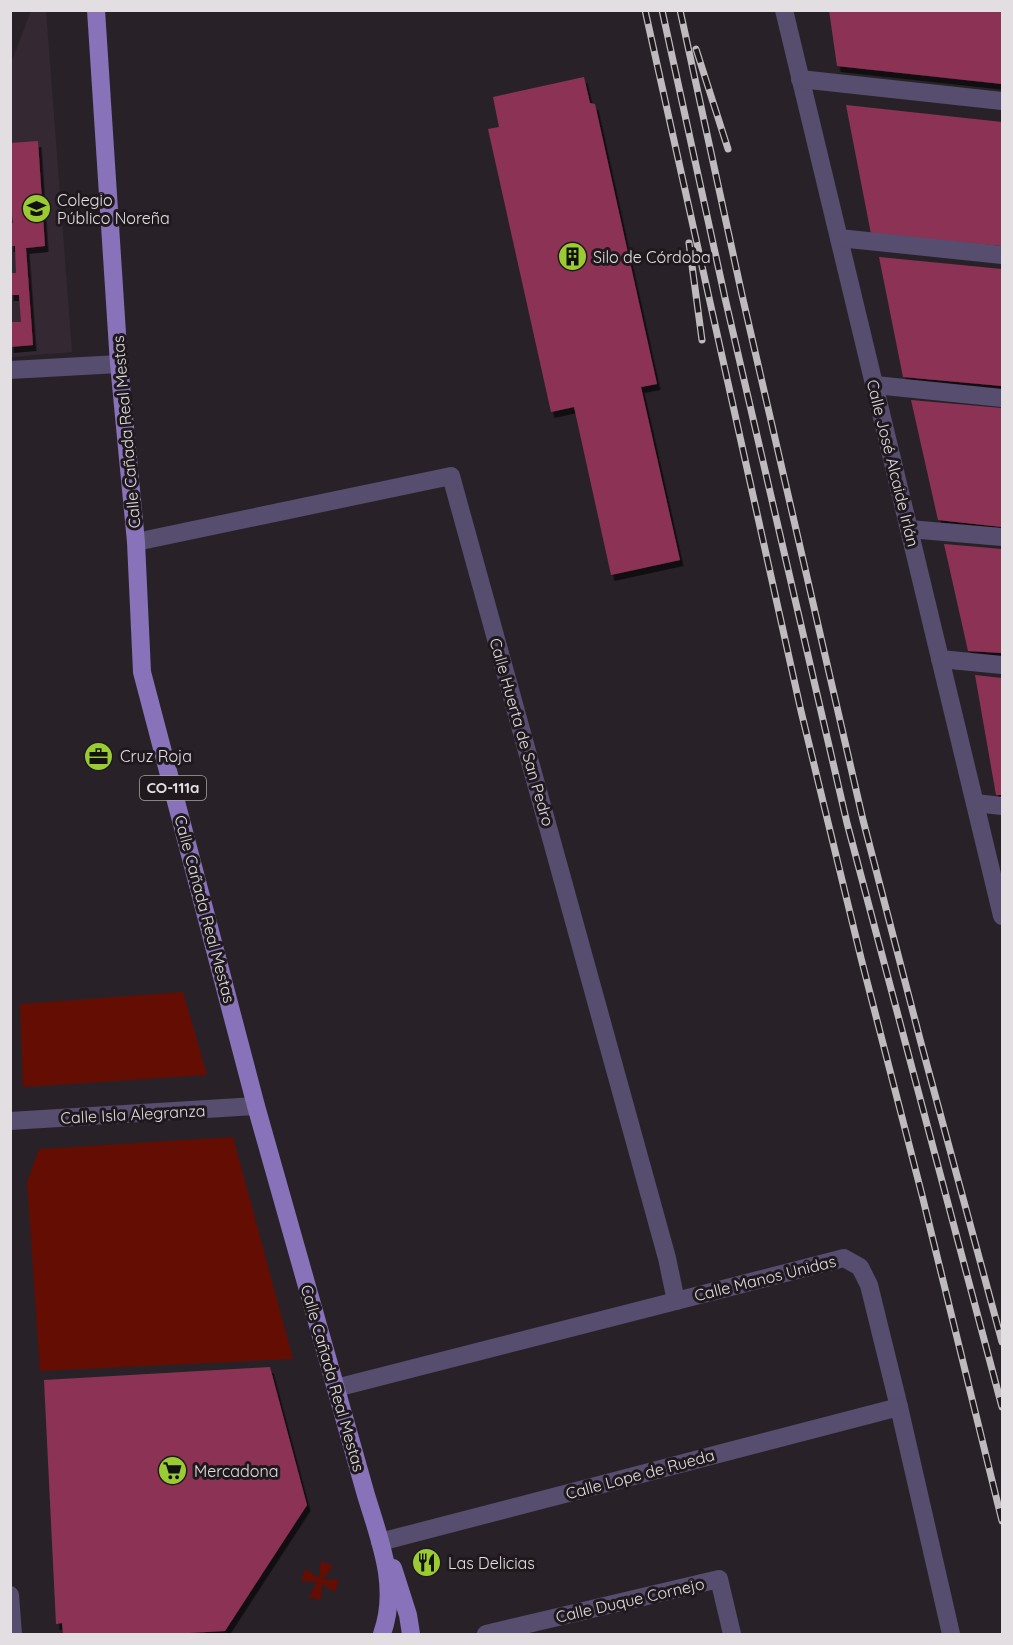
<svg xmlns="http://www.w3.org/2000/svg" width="1013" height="1645" viewBox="0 0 1013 1645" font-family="Quicksand,sans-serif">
	<defs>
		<filter id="shadow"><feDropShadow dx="3.5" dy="6" stdDeviation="0" flood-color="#0009"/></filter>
	</defs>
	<rect width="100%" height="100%" fill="#282228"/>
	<polygon fill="#342933" points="31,11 46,11 72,352 11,357 10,66"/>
	<g fill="#640e03">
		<polygon points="183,992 207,1075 23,1087 20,1004"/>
		<polygon points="233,1137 293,1359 40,1371 27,1182 39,1149"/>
		<polygon points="321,1561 333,1566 323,1579 339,1580 335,1592 322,1584 321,1600 309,1597 317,1582 301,1581 305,1569 319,1578"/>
	</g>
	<g fill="#8c3355" filter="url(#shadow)">
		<polygon points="829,10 1002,10 1002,84 837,66"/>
		<polygon points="584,77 590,103 595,104 657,384 641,387 680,560 611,575 574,407 551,412 488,129 499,127 493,97"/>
		<polygon points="846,105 1002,122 1002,246 871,234"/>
		<polygon points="38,141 45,246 26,248 33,345 10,347 10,322 21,322 19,295 10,295 10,273 16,273 15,246 10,246 10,224 13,223 10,196 10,143"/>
		<polygon points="879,257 1002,269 1002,386 903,377"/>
		<polygon points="911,400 1002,408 1002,527 938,520"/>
		<polygon points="944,544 1002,549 1002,653 968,651"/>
		<polygon points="975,675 1002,678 1002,795 996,795"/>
		<polygon points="270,1367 307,1505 225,1631 170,1634 63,1634 62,1623 56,1624 44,1380"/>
	</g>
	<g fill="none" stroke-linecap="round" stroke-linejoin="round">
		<g stroke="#564d6f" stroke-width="18">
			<polyline points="784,10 1002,916"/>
			<polyline points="800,79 1002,101"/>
			<polyline points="839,238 1002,255"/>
			<polyline points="10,370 119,364"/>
			<polyline points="875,385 1002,398"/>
			<polyline points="909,529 1002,537"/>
			<polyline points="136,542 451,476 667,1258 676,1301"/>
			<polyline points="940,659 1002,665"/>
			<polyline points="975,803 1002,806"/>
			<polyline points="10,1121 256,1106"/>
			<polyline points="336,1388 844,1258 860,1267 869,1285 899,1407 951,1634"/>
			<polyline points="380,1542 899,1407"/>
			<polyline points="10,1595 13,1634"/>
			<polyline points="486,1634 719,1579 732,1634"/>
		</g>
		<g stroke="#8872b9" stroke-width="18">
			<path d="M96 10 119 364 136 542 142 672 256 1106 366 1495C380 1541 399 1587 382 1634"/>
			<polyline points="393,1568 408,1615 411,1634"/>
		</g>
		<defs>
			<g id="rail">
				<polyline points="645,10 801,711 861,958 922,1195 1002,1521"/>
				<polyline points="662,10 725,298 847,823 1002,1407"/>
				<polyline points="680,10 742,295 863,820 921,1043 1002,1342"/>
				<polyline points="696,49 728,149"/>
				<polyline points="689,243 702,340"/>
			</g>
		</defs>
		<use href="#rail" stroke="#bebabe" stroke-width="7"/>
		<use href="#rail" stroke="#1f191e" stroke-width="4.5" stroke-dasharray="14" stroke-linecap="butt"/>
	</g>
	<defs>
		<symbol id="school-disc" viewBox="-11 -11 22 22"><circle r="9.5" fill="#9bcb33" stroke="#1f191e"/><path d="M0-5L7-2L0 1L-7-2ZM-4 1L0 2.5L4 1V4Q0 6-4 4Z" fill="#111"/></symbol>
		<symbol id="building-disc" viewBox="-11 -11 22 22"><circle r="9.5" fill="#9bcb33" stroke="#1f191e"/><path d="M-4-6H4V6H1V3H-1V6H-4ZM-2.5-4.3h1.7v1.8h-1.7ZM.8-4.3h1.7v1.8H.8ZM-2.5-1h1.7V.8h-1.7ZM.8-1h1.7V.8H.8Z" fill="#111"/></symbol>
		<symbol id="office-disc" viewBox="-11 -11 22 22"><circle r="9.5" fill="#9bcb33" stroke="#1f191e"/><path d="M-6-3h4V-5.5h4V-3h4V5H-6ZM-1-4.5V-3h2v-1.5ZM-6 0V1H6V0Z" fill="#111"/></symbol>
		<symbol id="supermarket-disc" viewBox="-11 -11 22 22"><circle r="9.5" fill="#9bcb33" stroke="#1f191e"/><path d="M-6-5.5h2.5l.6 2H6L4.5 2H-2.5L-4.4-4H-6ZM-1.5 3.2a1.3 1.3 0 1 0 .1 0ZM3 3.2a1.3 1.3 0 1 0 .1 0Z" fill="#111"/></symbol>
		<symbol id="restaurant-disc" viewBox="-11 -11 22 22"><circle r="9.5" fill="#9bcb33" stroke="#1f191e"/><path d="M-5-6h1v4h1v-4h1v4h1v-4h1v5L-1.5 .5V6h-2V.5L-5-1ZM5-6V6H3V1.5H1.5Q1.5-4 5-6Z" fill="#111"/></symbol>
	</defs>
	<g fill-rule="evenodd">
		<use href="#school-disc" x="20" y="192" width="33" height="33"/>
		<use href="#building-disc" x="556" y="240" width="33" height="33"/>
		<use href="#office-disc" x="82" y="740" width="33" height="33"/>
		<use href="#supermarket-disc" x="156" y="1454" width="33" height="33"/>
		<use href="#restaurant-disc" x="410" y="1546" width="33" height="33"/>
	</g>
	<g text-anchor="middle" stroke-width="6" stroke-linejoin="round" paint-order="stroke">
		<rect fill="#1f191e" stroke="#a8a3a7" stroke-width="1.5" x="140" y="776" width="66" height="24" rx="4.5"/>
		<g font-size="15" font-weight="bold" fill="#e2dee2">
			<text x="173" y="793">CO-111a</text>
		</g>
		<g font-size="16" fill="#e2dee2" stroke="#1f191e" text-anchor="start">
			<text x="57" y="206">Colegio<tspan x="57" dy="18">Público Noreña</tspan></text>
			<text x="593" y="263">Silo de Córdoba</text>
			<text x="120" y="762">Cruz Roja</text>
			<text x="194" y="1477">Mercadona</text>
			<text x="448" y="1569">Las Delicias</text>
		</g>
		<g font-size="16" fill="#e2dee2" stroke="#1f191e">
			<text transform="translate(126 432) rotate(-95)" y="6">Calle Cañada Real Mestas</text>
			<text transform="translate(893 463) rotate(76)" y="6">Calle José Alcaide Irlán</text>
			<text transform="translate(522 732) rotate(74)" y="6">Calle Huerta de San Pedro</text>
			<text transform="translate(205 909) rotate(75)" y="6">Calle Cañada Real Mestas</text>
			<text transform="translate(133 1114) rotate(-3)" y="6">Calle Isla Alegranza</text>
			<text transform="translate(765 1278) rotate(-14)" y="6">Calle Manos Unidas</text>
			<text transform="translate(333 1378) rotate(74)" y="6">Calle Cañada Real Mestas</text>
			<text transform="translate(640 1474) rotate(-15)" y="6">Calle Lope de Rueda</text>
			<text transform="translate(630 1600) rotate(-13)" y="6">Calle Duque Cornejo</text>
		</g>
	</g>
	<rect width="1013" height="1645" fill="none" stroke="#e2dee2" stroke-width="24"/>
</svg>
